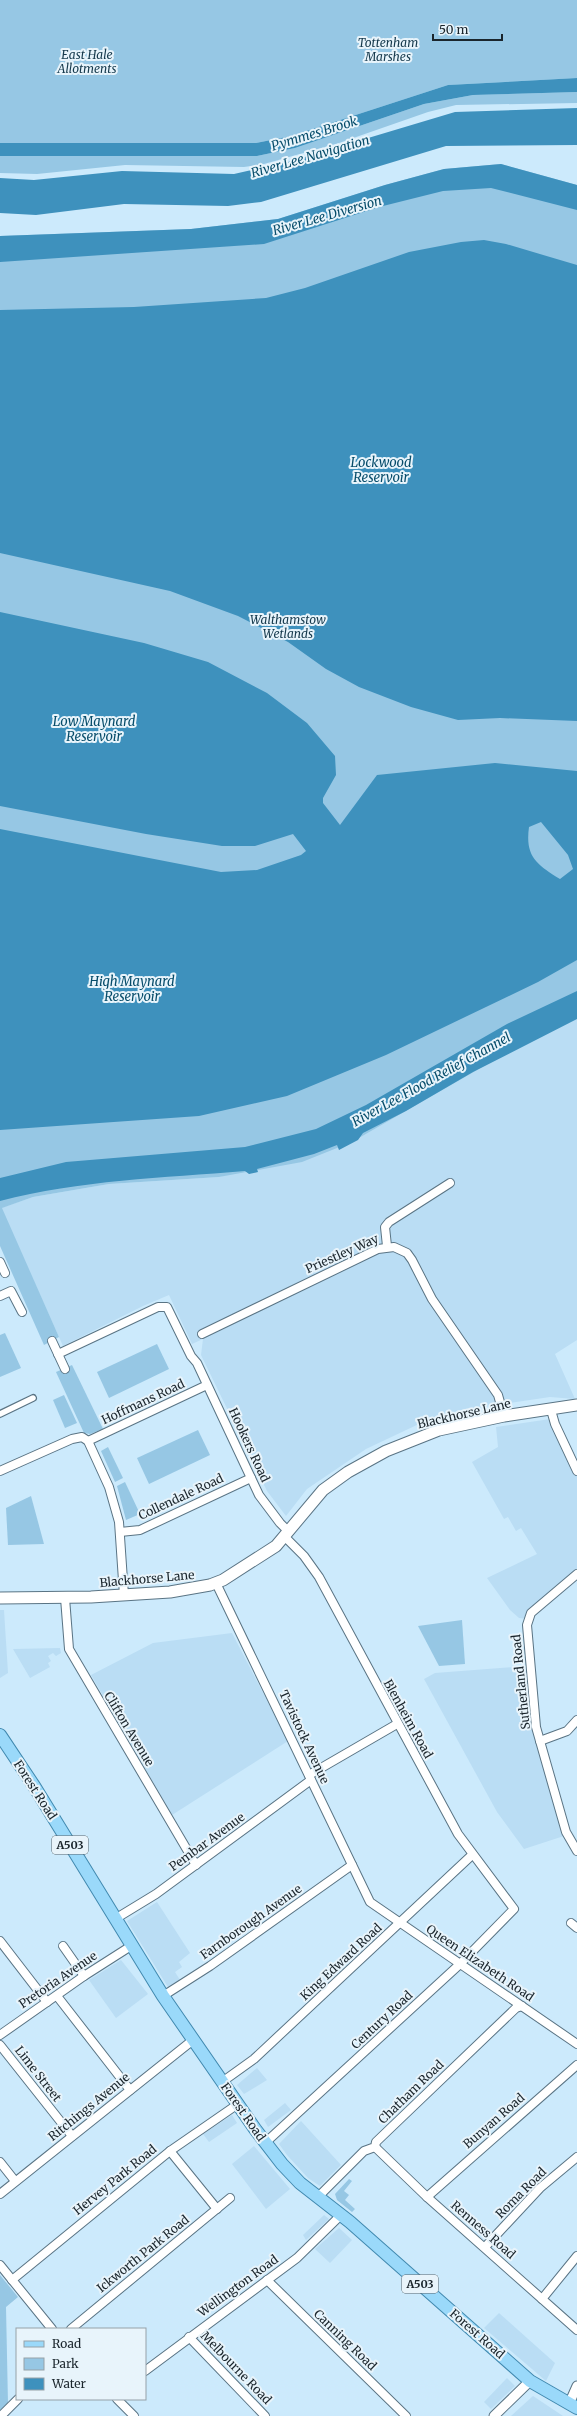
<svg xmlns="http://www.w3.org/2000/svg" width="577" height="2416" viewBox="0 0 577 2416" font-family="Merriweather,serif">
	<rect width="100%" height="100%" fill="#cceafc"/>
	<g fill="#baddf4">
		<polygon points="577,1018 577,1340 555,1354 575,1399 550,1397 457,1411 421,1423 366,1449 307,1489 286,1516 267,1491 201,1355 203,1339 192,1344 169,1295 143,1306 63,1346 1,1208 33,1197 109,1184 219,1177 352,1142 521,1045"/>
		<polygon points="557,1418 577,1460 577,1570 529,1613 527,1619 519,1618 510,1610 487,1578 537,1554 521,1528 516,1531 508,1517 504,1519 472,1462 498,1447 496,1427"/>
		<polygon points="0,1610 4,1610 8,1673 0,1678"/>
		<polygon points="232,1633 288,1741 172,1815 91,1675 153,1643"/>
		<polygon points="60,1648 61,1653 56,1656 53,1653 48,1656 51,1661 48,1663 50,1667 30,1678 13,1649"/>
		<polygon points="526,1666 534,1729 567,1835 524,1849 497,1812 424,1679 435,1673"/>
		<polygon points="157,1902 190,1953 179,1962 182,1967 175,1972 180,1980 168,1987 127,1921"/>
		<polygon points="121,1960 148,1994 116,2018 89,1980"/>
		<polygon points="257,2068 267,2080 244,2094 237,2085"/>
		<polygon points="285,2103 291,2110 268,2127 264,2120"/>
		<polygon points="232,2115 237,2123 209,2142 203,2134"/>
		<polygon points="301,2121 341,2165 320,2186 308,2178 287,2155 279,2144"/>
		<polygon points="254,2146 290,2189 266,2209 232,2164"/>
		<polygon points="324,2215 329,2219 306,2240 303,2235"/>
		<polygon points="339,2228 352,2240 330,2263 315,2249"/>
		<polygon points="499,2313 555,2363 546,2381 484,2328"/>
		<polygon points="507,2378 515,2386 491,2409 484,2402"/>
		<polygon points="533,2396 563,2416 511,2416"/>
	</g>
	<g fill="#96c7e4">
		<polygon points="0,0 577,0 577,78 448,85 291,136 256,143 0,143"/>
		<polygon points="577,92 577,103 456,105 428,112 339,143 264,164 244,167 125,165 37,174 0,173 0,156 257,156 295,148 424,104 473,95"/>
		<polygon points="501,164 577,185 577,1018 521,1045 352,1142 302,1162 219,1177 109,1184 33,1197 2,1208 59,1337 44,1345 0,1246 0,236 191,229 278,219 385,185 444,169"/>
		<polygon points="5,1333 21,1368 0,1377 0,1335"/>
		<polygon points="157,1344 169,1369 109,1398 97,1372"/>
		<polygon points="72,1365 103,1429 90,1434 84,1433 56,1372"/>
		<polygon points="64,1395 77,1423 65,1428 53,1400"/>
		<polygon points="198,1430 210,1455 149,1484 137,1458"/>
		<polygon points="108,1447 123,1478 115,1482 101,1451"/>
		<polygon points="125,1482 140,1514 126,1520 117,1486"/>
		<polygon points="31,1496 44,1544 8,1545 6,1508"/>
		<polygon points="462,1620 465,1664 439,1666 418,1626"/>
		<polygon points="349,2179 352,2181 344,2191 349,2195 345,2200 355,2209 352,2212 337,2200 335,2194"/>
		<polygon points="0,2275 18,2297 6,2307 8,2404 0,2414"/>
	</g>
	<g fill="#3e91bd" fill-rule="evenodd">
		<polygon points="577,78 577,92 473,95 424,104 295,148 257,156 0,156 0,143 256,143 291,136 448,85"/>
		<polygon points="577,108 577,145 446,146 261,202 228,206 124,204 36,215 0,213 0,178 34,180 122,171 234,174 288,162 455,112"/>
		<polygon points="501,164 577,185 577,210 491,188 443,191 379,207 264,244 0,262 0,236 191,229 278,219 385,185 444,169"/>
		<polygon points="484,240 506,244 577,265 577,721 500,718 458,720 411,707 359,687 326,669 288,642 238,616 170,591 0,553 0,310 134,307 266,298 305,288 409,252 461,242"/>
		<path d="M0 612 144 643 208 662 267 693 307 723 335 756 336 775 323 798V803L340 825 377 775 495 763 577 771V960L538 982 386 1055 287 1096 199 1116 0 1130V829L221 872 257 870 301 855 306 851 293 834 255 846H222L146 834 0 806ZM541 822 568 855 573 869 560 879C536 864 525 856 529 827Z"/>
		<path d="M577 991V1019L473 1072 406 1111 363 1133 358 1140 339 1150 337 1145 314 1154 257 1169 258 1172 249 1174 245 1171C163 1178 80 1180 0 1201V1178L66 1162 245 1147 316 1129 366 1105 507 1024Z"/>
	</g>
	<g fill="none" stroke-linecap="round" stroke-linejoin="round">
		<defs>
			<polyline id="pedestrian" points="0,1414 33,1398"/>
			<g id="minor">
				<polyline points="387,1246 385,1227 389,1222 450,1183"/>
				<polyline points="0,1262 5,1273"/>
				<polyline points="0,1296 11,1291 22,1312"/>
				<polyline points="202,1334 378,1249 394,1247 407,1253 412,1260 432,1299 498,1395 504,1416"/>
				<polyline points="52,1341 65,1369"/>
				<polyline points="58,1354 158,1307 167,1307 191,1356 197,1363 259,1495 280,1523 288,1531"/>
				<polyline points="551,1410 555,1424 577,1471"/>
				<polyline points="88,1441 207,1385"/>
				<polyline points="0,1471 72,1439 82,1437 88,1441 109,1487 119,1522 124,1595"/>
				<polyline points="120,1532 140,1530 251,1478"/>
				<polyline points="577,1574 531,1613 527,1625 536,1727 566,1832 577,1851"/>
				<polyline points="216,1583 370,1902 577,2044"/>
				<polyline points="65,1598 69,1649 196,1865"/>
				<polyline points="540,1741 567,1731 577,1720"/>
				<polyline points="309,1775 397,1724"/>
				<polyline points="115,1919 156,1894 311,1780"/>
				<polyline points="571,1923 577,1928"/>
				<polyline points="0,1941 47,2002"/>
				<polyline points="63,1946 84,1976"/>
				<polyline points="57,1996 130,2090"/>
				<polyline points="163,1996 210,1966 352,1865"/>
				<polyline points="0,2035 84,1976 131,1946"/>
				<polyline points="0,2045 72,2136"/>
				<polyline points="222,2082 254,2059 472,1855"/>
				<polyline points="265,2143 460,1964 514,1909 458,1834 319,1577 304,1556 284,1536"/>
				<polyline points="375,2147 427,2197 577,2330"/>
				<polyline points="170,2151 217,2209"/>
				<polyline points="0,2162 15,2181"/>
				<polyline points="0,2194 193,2040"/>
				<polyline points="318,2197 364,2151 375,2147 376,2142 516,2008 522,2006"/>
				<polyline points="427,2197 577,2065"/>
				<polyline points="485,2247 540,2188 577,2157"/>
				<polyline points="0,2265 52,2329"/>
				<polyline points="12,2280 170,2151 238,2104"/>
				<polyline points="267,2280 406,2416"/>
				<polyline points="542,2299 577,2256"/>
				<polyline points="71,2329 230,2198"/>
				<polyline points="189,2337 265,2416"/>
				<polyline points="145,2371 297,2258 341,2215"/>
				<polyline points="117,2399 134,2416"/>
				<polyline points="1,2416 18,2399"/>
			</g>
			<g id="tertiary">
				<polyline points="569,2404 577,2386"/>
				<polyline points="494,2416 530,2381"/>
			</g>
			<polyline id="secondary" points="0,1598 91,1597 170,1592 210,1585 223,1580 276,1546 323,1490 348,1472 386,1451 439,1430 504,1416 577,1405"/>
			<polyline id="primary" points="0,1735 34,1786 163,1996 255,2129 282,2164 300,2183 350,2222 530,2381 577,2408"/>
		</defs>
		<use href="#pedestrian" stroke="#5a7484" stroke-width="8"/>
		<use href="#minor" stroke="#5a7484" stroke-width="10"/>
		<use href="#tertiary" stroke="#5a7484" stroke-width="11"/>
		<use href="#secondary" stroke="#5a7484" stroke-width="13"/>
		<use href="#primary" stroke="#4189af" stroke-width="14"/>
		<use href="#pedestrian" stroke="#fff" stroke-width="5.5"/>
		<use href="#minor" stroke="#fff" stroke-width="8"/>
		<use href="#tertiary" stroke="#fff" stroke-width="9"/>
		<use href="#secondary" stroke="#fff" stroke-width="11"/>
		<use href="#primary" stroke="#9ad9fa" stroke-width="12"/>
	</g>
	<g text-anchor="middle" stroke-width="4" stroke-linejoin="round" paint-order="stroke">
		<g fill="#e8f4fb" stroke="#58636a" stroke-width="1">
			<rect x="52" y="1836" width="36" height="18" rx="3"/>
			<rect x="402" y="2275" width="36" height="18" rx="3"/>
		</g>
		<g font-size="11" font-weight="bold" fill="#1a252c">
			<text x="70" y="1849">A503</text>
			<text x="420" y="2288">A503</text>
		</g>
		<g font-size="12" font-style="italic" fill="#15394c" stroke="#e8f4fb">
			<text x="388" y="47">Tottenham<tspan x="388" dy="14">Marshes</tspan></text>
			<text x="87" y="59">East Hale<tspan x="87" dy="14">Allotments</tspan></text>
			<text x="288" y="624">Walthamstow<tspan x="288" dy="14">Wetlands</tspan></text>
		</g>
		<g font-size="12" fill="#1a252c" stroke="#e8f4fb">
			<text transform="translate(342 1254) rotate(-24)" y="4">Priestley Way</text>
			<text transform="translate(143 1402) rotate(-25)" y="4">Hoffmans Road</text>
			<text transform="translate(464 1414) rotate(-13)" y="4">Blackhorse Lane</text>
			<text transform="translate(249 1445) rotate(65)" y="4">Hookers Road</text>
			<text transform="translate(181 1497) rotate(-25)" y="4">Collendale Road</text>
			<text transform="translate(147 1579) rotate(-5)" y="4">Blackhorse Lane</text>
			<text transform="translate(521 1682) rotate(-96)" y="4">Sutherland Road</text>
			<text transform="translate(408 1719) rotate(61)" y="4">Blenheim Road</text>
			<text transform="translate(129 1729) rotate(59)" y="4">Clifton Avenue</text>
			<text transform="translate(304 1737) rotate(65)" y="4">Tavistock Avenue</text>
			<text transform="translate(35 1790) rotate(57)" y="4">Forest Road</text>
			<text transform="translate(207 1842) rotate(-36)" y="4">Pembar Avenue</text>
			<text transform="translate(251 1922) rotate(-35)" y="4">Farnborough Avenue</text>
			<text transform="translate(341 1962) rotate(-43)" y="4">King Edward Road</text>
			<text transform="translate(480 1963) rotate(34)" y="4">Queen Elizabeth Road</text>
			<text transform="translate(58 1980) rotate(-34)" y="4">Pretoria Avenue</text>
			<text transform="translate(382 2020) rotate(-43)" y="4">Century Road</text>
			<text transform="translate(38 2074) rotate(52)" y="4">Lime Street</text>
			<text transform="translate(411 2092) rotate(-44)" y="4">Chatham Road</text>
			<text transform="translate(89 2107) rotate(-39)" y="4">Ritchings Avenue</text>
			<text transform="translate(243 2112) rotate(55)" y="4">Forest Road</text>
			<text transform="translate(494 2121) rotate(-41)" y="4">Bunyan Road</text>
			<text transform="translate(115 2180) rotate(-39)" y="4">Hervey Park Road</text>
			<text transform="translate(521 2193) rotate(-45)" y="4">Roma Road</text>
			<text transform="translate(483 2230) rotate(41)" y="4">Renness Road</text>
			<text transform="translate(143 2254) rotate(-39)" y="4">Ickworth Park Road</text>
			<text transform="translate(238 2286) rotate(-36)" y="4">Wellington Road</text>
			<text transform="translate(477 2334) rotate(41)" y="4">Forest Road</text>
			<text transform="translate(345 2340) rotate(44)" y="4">Canning Road</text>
			<text transform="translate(236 2368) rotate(46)" y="4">Melbourne Road</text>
		</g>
		<g font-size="13" font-style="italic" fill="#064c6a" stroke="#e8f4fb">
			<text transform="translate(314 133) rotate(-17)" y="5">Pymmes Brook</text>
			<text transform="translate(310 156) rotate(-16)" y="5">River Lee Navigation</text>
			<text transform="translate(327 215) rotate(-16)" y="5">River Lee Diversion</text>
			<text x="381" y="467">Lockwood<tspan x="381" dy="15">Reservoir</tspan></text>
			<text x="94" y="726">Low Maynard<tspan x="94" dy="15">Reservoir</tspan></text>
			<text x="132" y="986">High Maynard<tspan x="132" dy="15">Reservoir</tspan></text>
			<text transform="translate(431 1079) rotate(-29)" y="5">River Lee Flood Relief Channel</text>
		</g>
	</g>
	<rect x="16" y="2328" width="130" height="72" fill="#e8f4fb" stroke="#96a1a8"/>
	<rect x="24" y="2341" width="20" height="6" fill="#9ad9fa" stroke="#96a1a8"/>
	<text x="52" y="2348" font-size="12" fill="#1a252c">Road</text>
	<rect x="24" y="2358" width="20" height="12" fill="#96c7e4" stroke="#96a1a8"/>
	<text x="52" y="2368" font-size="12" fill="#1a252c">Park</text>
	<rect x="24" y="2378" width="20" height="12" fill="#3e91bd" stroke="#96a1a8"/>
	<text x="52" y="2388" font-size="12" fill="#1a252c">Water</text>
	<path d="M433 34v6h69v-6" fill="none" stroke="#1a252c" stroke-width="2"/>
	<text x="439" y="34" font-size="12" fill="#1a252c" stroke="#e8f4fb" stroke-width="3" paint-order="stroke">50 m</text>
</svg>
